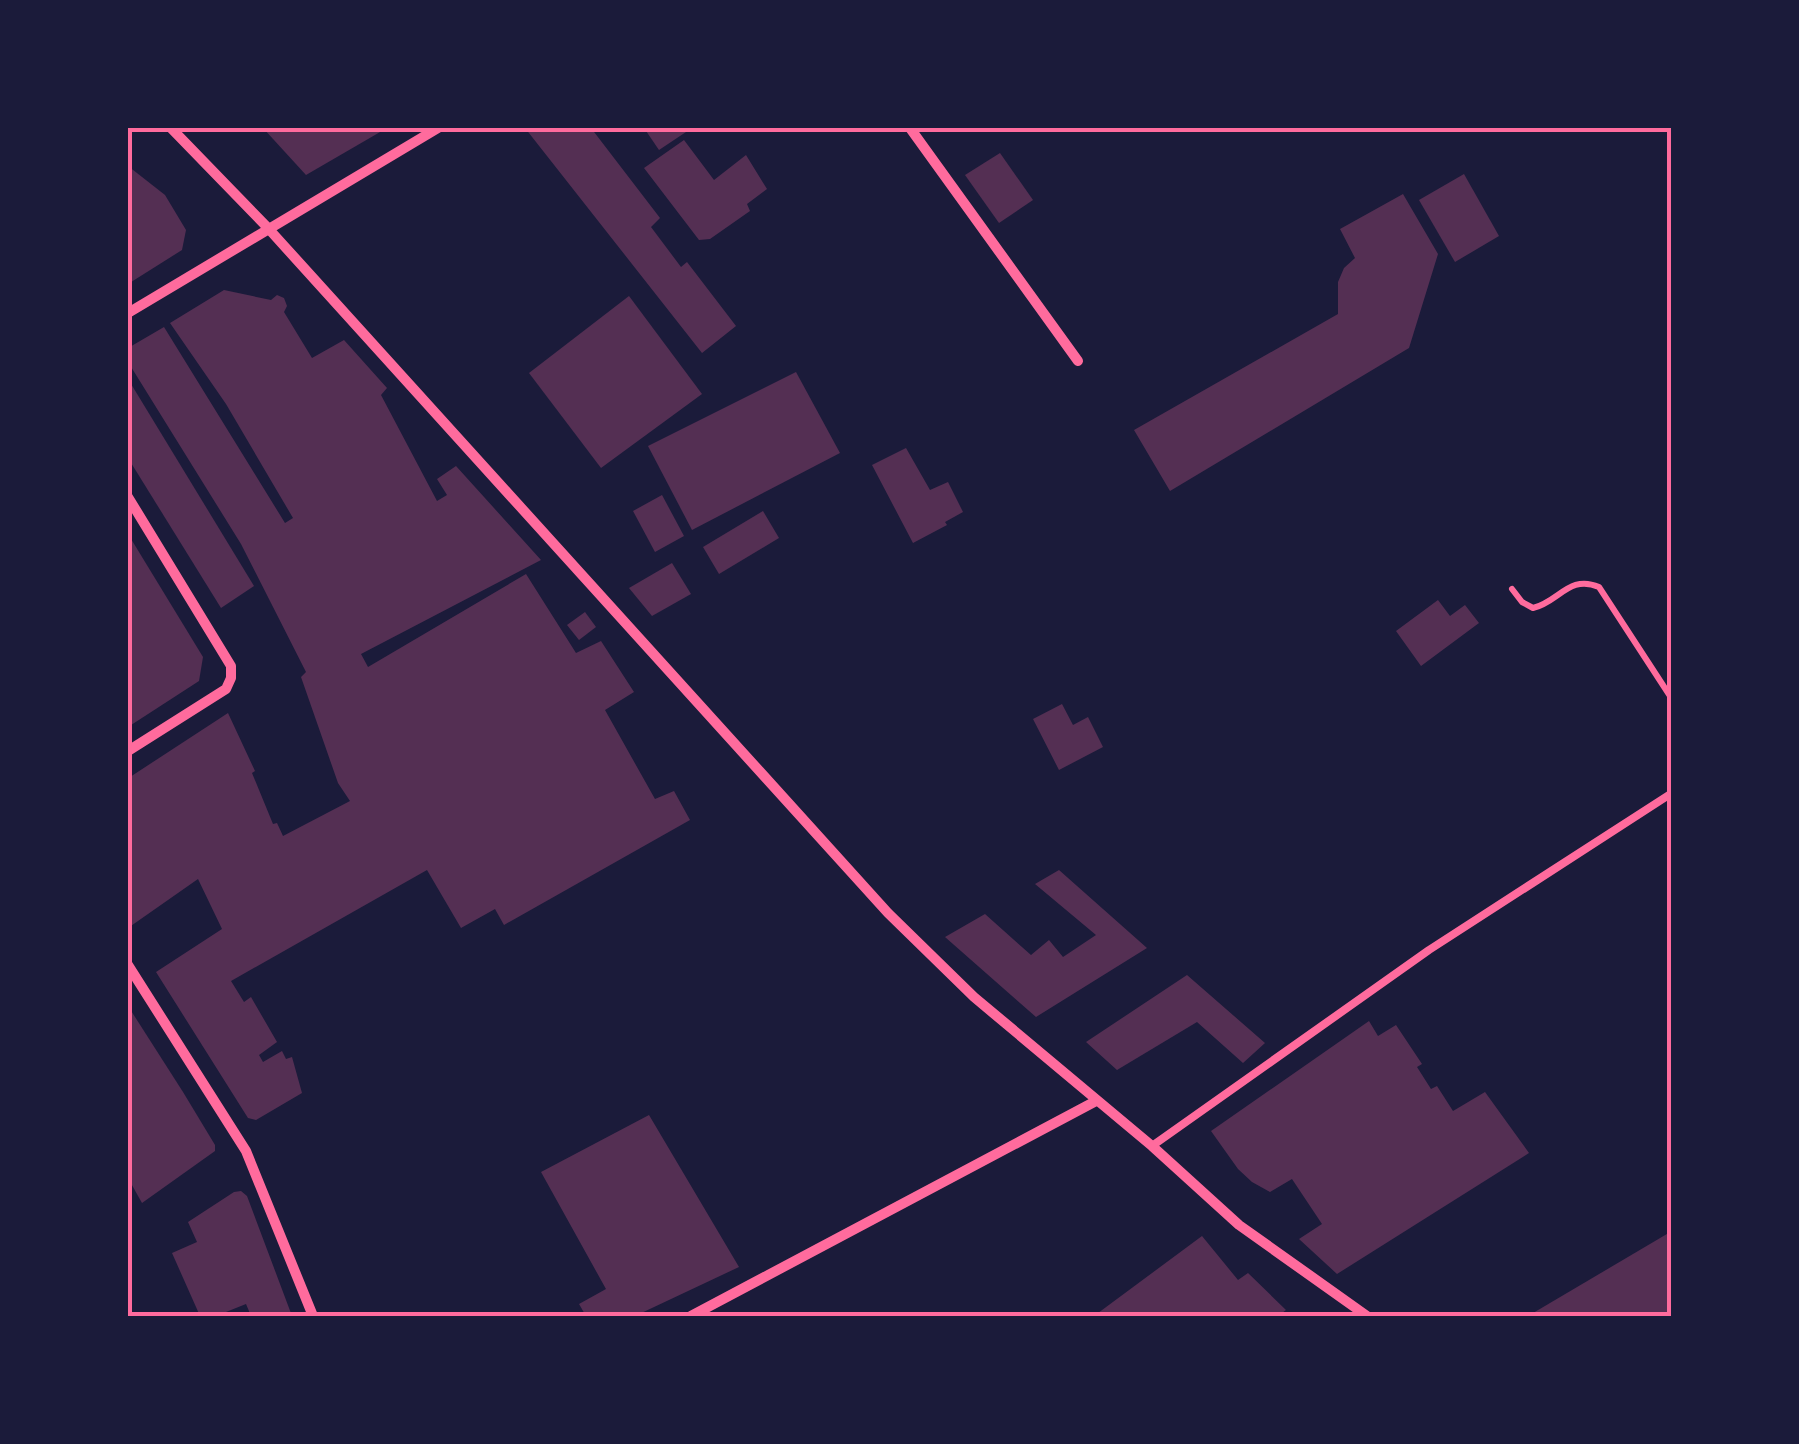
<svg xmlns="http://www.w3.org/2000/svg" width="1799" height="1444" viewBox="0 0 1799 1444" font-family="Commissioner,sans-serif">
	<rect width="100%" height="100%" fill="#1b1b3a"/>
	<g fill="#542f53">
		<polygon points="263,128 387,128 306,175"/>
		<polygon points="525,128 591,128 660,218 651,227 681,267 687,262 736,326 702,353"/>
		<polygon points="644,128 692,128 659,150"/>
		<polygon points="684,140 714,180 746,155 767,189 747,204 750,211 710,239 699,240 644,168"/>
		<polygon points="1000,153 1033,200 999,223 965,175"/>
		<polygon points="128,166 165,195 186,230 182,250 128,284"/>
		<polygon points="1464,174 1499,236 1455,262 1419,200"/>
		<polygon points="1403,194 1438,254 1409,348 1170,491 1134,430 1338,314 1338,282 1344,268 1355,258 1340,229"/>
		<polygon points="224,290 271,300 277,295 284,298 287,306 284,312 312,358 344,340 387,388 381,395 437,501 447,495 437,479 456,466 541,560 361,654 368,667 526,574 576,653 601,641 634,692 605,710 655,799 674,791 690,820 504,925 495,909 461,928 427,870 231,981 244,1002 251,997 277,1042 259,1055 263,1062 282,1051 286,1059 292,1057 302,1093 256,1120 248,1118 156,972 222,929 198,879 128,928 128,772 130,777 228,713 255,771 252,773 273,824 277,823 283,836 350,801 338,783 301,677 306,672 241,544 128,362 128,348 164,327 285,523 293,518 226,404 170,323"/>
		<polygon points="629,296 702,394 601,468 529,373"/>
		<polygon points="796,372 840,453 692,530 648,446"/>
		<polygon points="128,379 254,586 221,608 128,458"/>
		<polygon points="906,448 930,490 948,482 963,512 945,522 947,525 913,543 872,465"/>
		<polygon points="662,495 684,536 655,552 633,511"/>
		<polygon points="763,511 779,538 719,574 703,547"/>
		<polygon points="128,534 203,657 199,681 128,727"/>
		<polygon points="672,563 691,594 652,616 629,588"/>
		<polygon points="1438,600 1450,616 1465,605 1479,623 1421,666 1396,631"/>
		<polygon points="585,612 596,627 579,640 567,625"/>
		<polygon points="1062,704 1073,725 1088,717 1103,747 1059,770 1033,719"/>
		<polygon points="1059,870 1147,948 1036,1017 945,937 985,914 1031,955 1049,940 1063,957 1096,935 1035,884"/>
		<polygon points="1187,975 1265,1043 1243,1063 1197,1022 1117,1070 1086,1042"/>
		<polygon points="128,1006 183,1092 215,1145 215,1151 142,1203 128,1178"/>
		<polygon points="1369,1021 1378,1036 1396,1025 1422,1064 1417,1067 1431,1089 1437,1086 1453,1111 1485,1092 1529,1153 1337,1274 1299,1239 1322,1224 1292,1179 1270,1192 1252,1182 1238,1169 1211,1131"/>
		<polygon points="649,1115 739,1267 635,1316 586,1316 579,1304 606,1289 541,1172"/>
		<polygon points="241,1191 247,1196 292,1316 251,1316 246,1304 226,1312 228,1316 200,1316 172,1253 197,1242 188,1222 234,1192"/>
		<polygon points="1672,1231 1672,1316 1528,1316"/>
		<polygon points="1202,1236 1238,1280 1248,1273 1286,1310 1278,1316 1094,1316"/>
	</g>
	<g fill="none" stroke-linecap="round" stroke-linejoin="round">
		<path stroke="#ff6b9d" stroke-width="6" d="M1512 589 1522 602 1533 608C1559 602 1569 574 1599 587L1672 699"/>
		<polyline stroke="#ff6b9d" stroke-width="8" points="1152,1146 1429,950 1672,793"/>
		<g stroke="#ff6b9d" stroke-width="10">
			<polyline points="171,128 267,227 888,913 974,997 1152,1146 1239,1225 1367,1316"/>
			<polyline points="910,128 1078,361"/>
			<polyline points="128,313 438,128"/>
			<polyline points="128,497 231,666 231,678 226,689 128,751"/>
			<polyline points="128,965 246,1151 313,1316"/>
			<polyline points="691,1316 1096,1101"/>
		</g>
	</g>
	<rect width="1799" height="1444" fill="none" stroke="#1b1b3a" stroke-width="260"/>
	<rect x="130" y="130" width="1539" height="1184" fill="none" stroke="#ff6b9d" stroke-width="4"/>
</svg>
